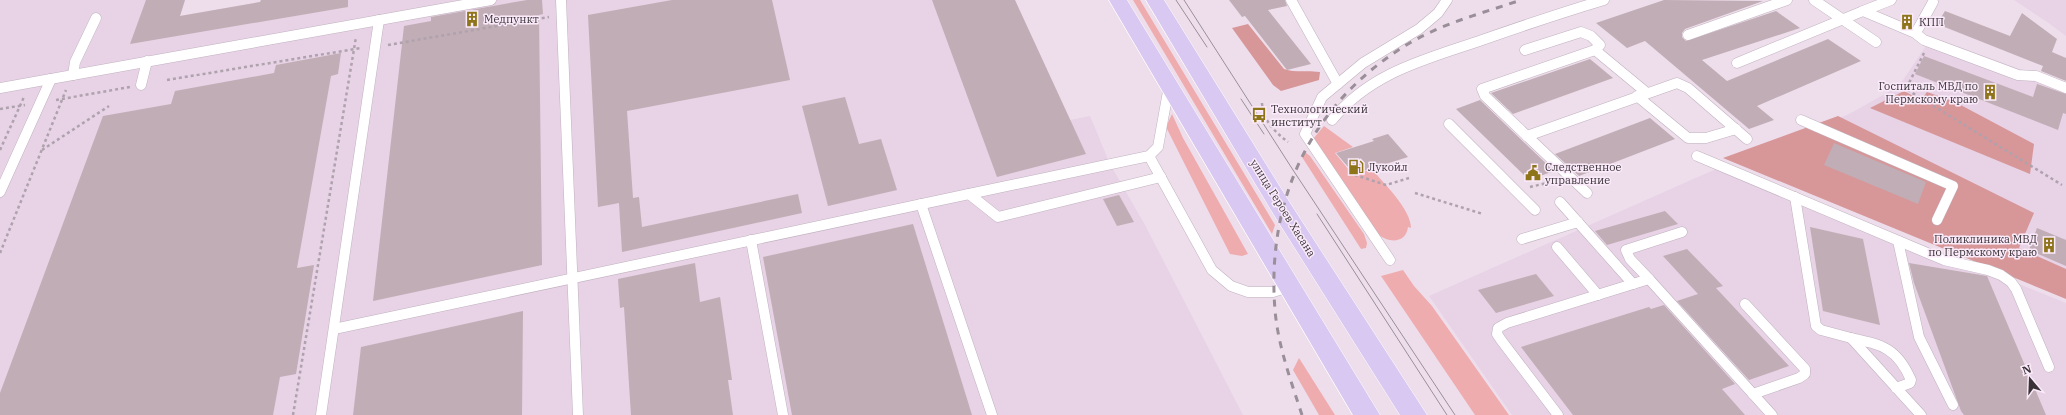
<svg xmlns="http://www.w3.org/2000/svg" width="2066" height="415" viewBox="0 0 2066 415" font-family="'IBM Plex Serif',serif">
	<rect width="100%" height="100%" fill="#eedeec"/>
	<g fill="#e7d2e6">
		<polygon points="0,0 185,0 180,16 260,2 261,0 1015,0 1070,120 1090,116 1110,164 1145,225 1243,415 0,415"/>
		<polygon points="2014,0 2066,0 2066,36 2047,22"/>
		<polygon points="1932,37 2066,86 2066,295 1826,124 1851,113 1899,86"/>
		<polygon points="1725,165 2066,303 2066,415 1512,415 1429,296"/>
	</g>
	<g fill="#efacae">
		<polygon points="1133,0 1140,0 1275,225 1272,234"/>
		<polygon points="1172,114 1183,138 1248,254 1242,256 1230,254 1166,127"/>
		<path d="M1324 126 1353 147 1335 153 1353 175 1372 169C1384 184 1411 209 1411 228L1408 227C1406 244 1388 243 1378 234L1313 139Z"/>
		<polygon points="1305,152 1310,156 1364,234 1367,243 1366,248 1361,249 1302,157"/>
		<polygon points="1403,270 1414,286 1432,306 1509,415 1475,415 1381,276"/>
		<polygon points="1299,358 1335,415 1319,415 1293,370"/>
	</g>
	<g fill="#d79698">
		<path d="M1248 24 1284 69C1296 73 1307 70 1320 72L1319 80 1281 91 1273 85 1232 28Z"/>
		<polygon points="1904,91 1921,100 1927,92 1955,102 2034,144 2030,174 1870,108"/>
		<polygon points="1838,116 2034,213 2019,248 2066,269 2066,299 1723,158"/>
	</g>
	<g fill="#c1adb5">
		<polygon points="146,0 185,0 180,16 260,2 261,0 348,0 348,7 130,44"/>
		<polygon points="527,0 542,0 543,14 539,15 542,265 373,301 404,26 431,21 431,17"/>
		<polygon points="672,0 772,0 790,80 627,111 633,198 639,197 642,227 798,194 802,213 622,252 619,203 598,207 588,15"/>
		<polygon points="932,0 1015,0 1086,154 997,177"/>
		<polygon points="1229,0 1285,0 1287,6 1268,10 1311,64 1287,70 1245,16 1242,17"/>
		<polygon points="1664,0 1763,1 1685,29 1682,33 1682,37 1686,41 1776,11 1800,28 1702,60 1727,81 1828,39 1861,61 1757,106 1774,120 1749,129 1645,41 1627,48 1596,23"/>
		<polygon points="1945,11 2010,36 2022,13 2057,39 2052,52 2066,58 2066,81 2041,71 2043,66 1937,24"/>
		<polygon points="341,53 338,74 331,76 297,268 314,265 296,374 280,377 273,415 0,415 0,393 103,116 171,104 175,91 274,73 276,65"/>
		<polygon points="1924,56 2033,97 2037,84 2066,94 2066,114 2063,113 2058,130 1915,74"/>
		<polygon points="1590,59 1613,78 1513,114 1491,93"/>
		<polygon points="845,97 859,144 881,139 897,190 828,206 802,106"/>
		<polygon points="1480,100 1481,101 1554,171 1529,180 1456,109"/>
		<polygon points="1650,118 1675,139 1579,176 1555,154"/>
		<polygon points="1388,134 1408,157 1354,174 1336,153 1374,141 1372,139"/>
		<polygon points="1834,143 1926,182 1918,204 1824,165"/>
		<polygon points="1119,195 1134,222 1117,226 1103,199"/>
		<polygon points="1665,211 1678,224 1607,245 1595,231"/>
		<polygon points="913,224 972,415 792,415 763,257"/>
		<polygon points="1810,227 1863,239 1880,325 1823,311"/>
		<polygon points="2037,228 2066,240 2066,266 2029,250"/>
		<polygon points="1687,249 1723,286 1716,288 1789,366 1749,380 1677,301 1698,294 1663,256"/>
		<polygon points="695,263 700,302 720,297 732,380 728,380 733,415 631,415 624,307 620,308 618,279"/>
		<polygon points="1909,263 1987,276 2046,415 1964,415 1961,411 1914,283"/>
		<polygon points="1536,274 1554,296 1496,313 1478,290"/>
		<polygon points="1664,305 1735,384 1722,389 1745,415 1573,415 1521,347 1649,307 1651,309"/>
		<polygon points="523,311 522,415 353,415 361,347"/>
	</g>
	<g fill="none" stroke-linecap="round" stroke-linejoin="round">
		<defs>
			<g id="lane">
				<polyline points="561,0 578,415"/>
				<polyline points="1291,0 1338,84"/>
				<polyline points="1814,0 1876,42"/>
				<polyline points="1863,11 1891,0"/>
				<polyline points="1918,29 1933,2"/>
				<polyline points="1688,35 1787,0"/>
				<polyline points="1525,50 1581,32 1591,36 1600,45 1595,50 1482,89 1485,96 1587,193"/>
				<polyline points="1595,50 1647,93"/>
				<polyline points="1737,63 1863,11 1915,33 1924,40 2018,75 2036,76 2066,88"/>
				<polyline points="73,75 75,62 96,18"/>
				<polyline points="141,85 147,61"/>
				<polyline points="0,88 491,0"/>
				<polyline points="1637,96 1688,138 1706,138 1736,129"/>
				<path d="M1332 120C1372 71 1428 59 1485 39 1525 25 1564 12 1604 0"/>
				<polyline points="1801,120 1953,186 1937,220"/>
				<polyline points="1449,124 1535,210"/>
				<polyline points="1527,136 1677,83 1688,88 1747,139"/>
				<polyline points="1149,156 1212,270 1231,286 1248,292 1273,292 1289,287"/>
				<polyline points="1697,156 1944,260 1988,270 2001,275 2011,282 2016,289 2049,367"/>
				<polyline points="1161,177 998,217 969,194 1149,156 1158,147 1169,86"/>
				<polyline points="0,192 51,79"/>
				<polyline points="1795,197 1816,326 1821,330 1851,338 1921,415"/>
				<polyline points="1560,202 1633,284"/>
				<polyline points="921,204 992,415"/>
				<polyline points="1522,239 1578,222"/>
				<polyline points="751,240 783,415"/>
				<polyline points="1898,241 1919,337 1953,405"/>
				<polyline points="1557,247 1598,295"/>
				<polyline points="1390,260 1305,134 1322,97 1363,63 1419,29 1438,13 1447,0"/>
				<polyline points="1649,279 1630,259 1626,250 1682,232"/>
				<polyline points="1745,304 1805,369 1805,374 1799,378 1753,394"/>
				<polyline points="334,329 969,194"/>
				<path d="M1851 338C1883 345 1897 348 1911 380L1910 383 1896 388"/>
				<polyline points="321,415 379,20"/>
				<polyline points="1558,415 1501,340 1497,334 1498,328 1507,323 1649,279 1772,415"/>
			</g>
			<g id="primary">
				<polygon points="1109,0 1127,0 1380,415 1353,415"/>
				<polygon points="1146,0 1164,0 1290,203 1427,415 1400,415 1274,215"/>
			</g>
		</defs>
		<use href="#lane" stroke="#c0b2bf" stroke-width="11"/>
		<use href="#primary" stroke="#fff" stroke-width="1"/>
		<g stroke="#afa2ad" stroke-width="2.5" stroke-dasharray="3 3" stroke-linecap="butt">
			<polyline points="388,45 549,17"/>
			<polyline points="1924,53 1906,89 2062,185"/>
			<polyline points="167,80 361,48"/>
			<polyline points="56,100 130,87"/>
			<path d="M1262 103C1263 121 1275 132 1288 142"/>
			<polyline points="0,109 25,105"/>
			<polyline points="0,150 24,97"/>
			<polyline points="42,150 109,106"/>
			<polyline points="1349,173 1386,185 1409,178"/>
			<polyline points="1530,187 1555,181"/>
			<polyline points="1415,193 1483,214"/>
			<polyline points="0,253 66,90"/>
			<polyline points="293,415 356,37"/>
		</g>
		<use href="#lane" stroke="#fff" stroke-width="10"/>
		<use href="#primary" fill="#d9c8f1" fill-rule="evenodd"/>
		<g stroke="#9a8f99" stroke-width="1">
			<polyline points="1176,0 1207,47"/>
			<polyline points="1184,0 1293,170 1455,415"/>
			<polyline points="1241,99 1264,134"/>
			<polyline points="1317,214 1447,415"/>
		</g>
		<path stroke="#9a8f99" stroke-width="3" stroke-dasharray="7 7" stroke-linecap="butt" d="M1302 415C1291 381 1278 346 1275 310 1266 198 1312 102 1408 44 1443 23 1483 13 1521 0"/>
	</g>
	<defs>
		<symbol id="building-bare" viewBox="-9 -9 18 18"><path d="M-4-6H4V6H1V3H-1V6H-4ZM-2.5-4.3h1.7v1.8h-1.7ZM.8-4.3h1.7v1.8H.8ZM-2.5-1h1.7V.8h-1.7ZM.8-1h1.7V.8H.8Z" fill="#8f751a" stroke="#fbebfa" stroke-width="2.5" paint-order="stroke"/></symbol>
		<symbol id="bus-bare" viewBox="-9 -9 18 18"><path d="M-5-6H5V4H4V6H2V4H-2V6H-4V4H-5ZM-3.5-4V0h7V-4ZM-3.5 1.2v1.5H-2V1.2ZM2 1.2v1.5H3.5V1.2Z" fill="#8f751a" stroke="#fbebfa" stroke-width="2.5" paint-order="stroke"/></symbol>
		<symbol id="fuel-bare" viewBox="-9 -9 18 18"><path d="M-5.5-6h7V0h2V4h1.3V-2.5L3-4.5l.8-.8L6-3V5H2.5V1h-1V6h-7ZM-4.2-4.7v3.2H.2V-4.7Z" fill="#8f751a" stroke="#fbebfa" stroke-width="2.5" paint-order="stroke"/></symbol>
		<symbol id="civic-bare" viewBox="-9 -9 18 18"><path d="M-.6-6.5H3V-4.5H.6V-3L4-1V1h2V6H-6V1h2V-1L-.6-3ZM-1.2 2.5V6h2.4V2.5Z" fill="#8f751a" stroke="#fbebfa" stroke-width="2.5" paint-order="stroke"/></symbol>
	</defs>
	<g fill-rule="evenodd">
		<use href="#building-bare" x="461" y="8" width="22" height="22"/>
		<use href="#building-bare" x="1896" y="11" width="22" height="22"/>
		<use href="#building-bare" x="1979" y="81" width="22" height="22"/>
		<use href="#bus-bare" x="1248" y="104" width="22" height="22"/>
		<use href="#fuel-bare" x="1345" y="156" width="22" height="22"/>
		<use href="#civic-bare" x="1522" y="162" width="22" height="22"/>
		<use href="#building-bare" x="2038" y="234" width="22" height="22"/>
	</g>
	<g text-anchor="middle" stroke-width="3" stroke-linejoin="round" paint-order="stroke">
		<g font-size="11" fill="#393338" stroke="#fbebfa" text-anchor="start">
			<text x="484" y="23">Медпункт</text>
			<text x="1919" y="26">КПП</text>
			<text x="1978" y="90" text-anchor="end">Госпиталь МВД по<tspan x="1978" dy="13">Пермскому краю</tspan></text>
			<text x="1271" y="113">Технологический<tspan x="1271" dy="13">институт</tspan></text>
			<text x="1368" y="171">Лукойл</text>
			<text x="1545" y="171">Следственное<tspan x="1545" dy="13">управление</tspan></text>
			<text x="2037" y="243" text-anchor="end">Поликлиника МВД<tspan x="2037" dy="13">по Пермскому краю</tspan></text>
		</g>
		<g font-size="11" fill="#393338" stroke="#fbebfa">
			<text transform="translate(1283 208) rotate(58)" y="4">улица Героев Хасана</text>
		</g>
	</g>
	<g transform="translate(2030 379) rotate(341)" stroke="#fbebfa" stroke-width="3" paint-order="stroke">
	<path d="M0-3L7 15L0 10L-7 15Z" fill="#393338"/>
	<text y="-6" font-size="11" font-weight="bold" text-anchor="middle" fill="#393338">N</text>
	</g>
</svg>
